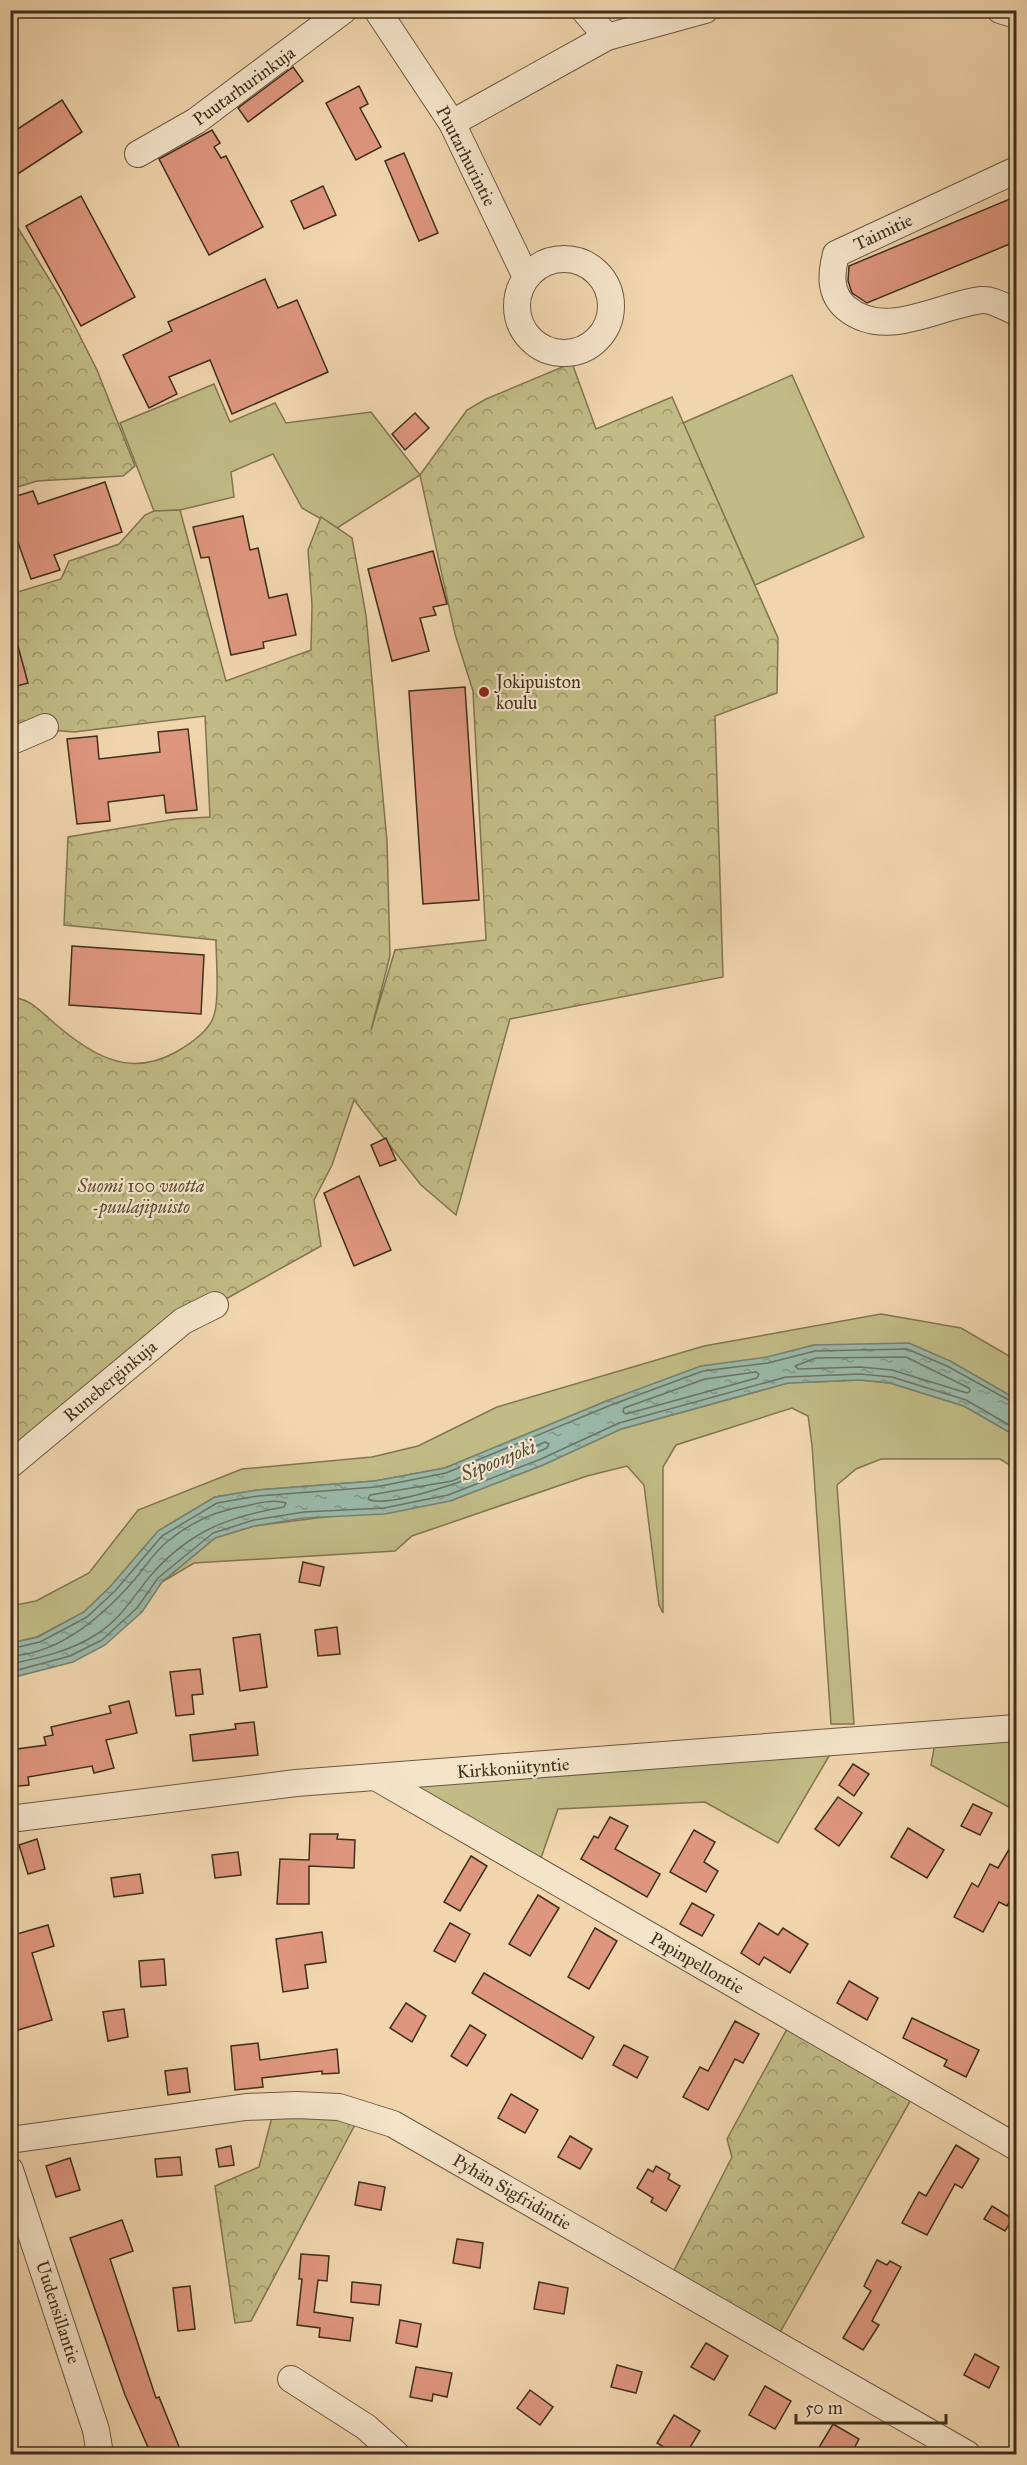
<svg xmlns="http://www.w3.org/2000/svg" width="1027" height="2465" viewBox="0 0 1027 2465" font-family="'IM FELL Great Primer',serif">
	<defs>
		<pattern id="park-crowns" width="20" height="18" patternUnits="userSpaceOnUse" patternTransform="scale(1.5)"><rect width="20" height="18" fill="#c1bb85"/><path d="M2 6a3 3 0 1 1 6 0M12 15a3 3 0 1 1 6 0" fill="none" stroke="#9e986c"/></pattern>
		<pattern id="water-ripples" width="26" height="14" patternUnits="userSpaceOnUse" patternTransform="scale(1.5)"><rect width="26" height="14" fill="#9ab9aa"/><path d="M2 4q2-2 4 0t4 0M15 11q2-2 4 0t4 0" fill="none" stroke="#7f978a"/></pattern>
	</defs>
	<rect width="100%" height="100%" fill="#f0d5ad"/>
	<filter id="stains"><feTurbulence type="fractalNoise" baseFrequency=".00333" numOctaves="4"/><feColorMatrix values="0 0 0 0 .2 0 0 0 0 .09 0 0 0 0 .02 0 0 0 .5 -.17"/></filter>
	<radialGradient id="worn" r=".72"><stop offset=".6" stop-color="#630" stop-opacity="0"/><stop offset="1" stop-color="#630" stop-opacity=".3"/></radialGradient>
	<g fill="#c1bb85" stroke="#807550" stroke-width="1.5">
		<polygon points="792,375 864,537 755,585 683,423"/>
		<polygon points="214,384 230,422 275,403 286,423 371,412 420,475 337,528 302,508 273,454 231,472 234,497 180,510 154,511 120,423"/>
		<polygon points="881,1314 961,1328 1016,1360 1016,1399 950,1361 814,1345 609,1400 445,1468 375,1481 257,1490 215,1497 158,1531 110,1587 84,1612 37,1637 11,1643 10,1606 36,1601 89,1573 138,1510 242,1469 372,1457 418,1446 497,1407 704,1346"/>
		<polygon points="860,1380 890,1383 964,1406 1016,1436 1016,1469 1000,1459 881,1459 856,1469 837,1485 854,1724 831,1724 812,1445 808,1416 792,1408 676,1445 663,1467 663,1613 659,1605 644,1485 627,1466 587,1476 412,1536 395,1551 194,1563 162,1582 215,1538 254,1526 450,1501 543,1465 621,1429 788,1383"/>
		<polygon points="1016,1738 1016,1811 931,1765 935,1743"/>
		<polygon points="832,1751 778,1843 705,1802 558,1809 540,1861 411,1791 409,1781"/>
	</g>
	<g fill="url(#park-crowns)" stroke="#807550" stroke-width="1.5">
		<polygon points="10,215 59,295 97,370 135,466 123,476 37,481 11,489"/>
		<path d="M572 363 596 429 672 397 778 638 777 693 715 716 723 977 510 1019 456 1215 421 1185 354 1100 332 1165 314 1200 321 1246 215 1305 11 1465V997C30 999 38 1009 53 1022 90 1054 128 1079 176 1052 190 1044 207 1033 213 1018 220 1002 216 959 216 940L64 925 68 837 176 819 210 817 205 716 74 732 15 727 10 705 11 594 61 579 69 561 119 544 145 515 154 511 180 510 226 681 311 650 312 605 308 550 321 517 352 538 366 615 387 841 390 956 371 1030 395 950 486 940 473 691 455 634 420 475 467 410 486 399Z"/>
		<polygon points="793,2018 917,2089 774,2343 668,2282 732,2157 727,2139"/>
		<polygon points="273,2113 357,2121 251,2321 235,2323 215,2186 259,2167"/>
	</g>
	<polygon fill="url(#water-ripples)" stroke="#768271" stroke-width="1.5" points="909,1343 950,1361 1016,1399 1016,1436 964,1406 890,1383 860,1380 788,1383 621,1429 543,1465 450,1501 385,1514 304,1518 254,1526 215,1538 162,1582 142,1612 105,1645 73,1662 11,1678 11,1643 38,1637 84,1612 110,1587 158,1531 215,1497 257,1490 375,1481 445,1468 609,1400 701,1366 767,1357 814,1345"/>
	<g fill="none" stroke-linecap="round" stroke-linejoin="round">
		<g stroke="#6c7463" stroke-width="1.5">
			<polygon points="906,1357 969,1388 970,1391 967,1393 892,1370 860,1367 798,1369 795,1366 816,1358"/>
			<polygon points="756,1372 759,1374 757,1378 626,1414 623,1412 624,1408 705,1379"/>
			<path d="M545 1442 549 1444 547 1448C518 1461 392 1512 368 1499L370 1495 452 1481Z"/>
			<polyline points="10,1649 40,1642 87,1617 115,1591 162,1536 217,1503 258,1496 376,1487 446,1473 611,1405 703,1371 768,1363 815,1351 907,1349 947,1366 1016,1404"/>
			<path d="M10 1656C60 1654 104 1615 135 1579 145 1567 155 1551 168 1541 190 1523 217 1510 246 1506 258 1503 274 1499 286 1503L284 1507C230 1516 190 1531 152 1574 134 1595 122 1618 97 1634 71 1651 40 1658 10 1664"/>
			<polyline points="10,1672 70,1656 102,1640 137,1608 158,1578 213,1533 254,1520 304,1512 384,1508 448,1495 541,1459 619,1423 786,1377 860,1374 892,1377 966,1400 1016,1429"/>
		</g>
	</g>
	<g fill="#de967e" stroke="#3f2f1c" stroke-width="1.5">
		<polygon points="293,67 303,81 248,122 238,108"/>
		<polygon points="359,86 368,104 360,108 381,147 356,160 326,103"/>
		<polygon points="62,100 82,132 10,179 10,134"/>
		<polygon points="212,130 220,143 214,147 221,158 226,156 263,227 209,255 159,159"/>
		<polygon points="404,153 438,233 419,241 385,161"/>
		<polygon points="323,186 336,215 304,229 291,201"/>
		<polygon points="81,196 135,297 81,326 26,226"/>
		<polygon points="1017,196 1017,241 867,303 852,293 848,281 849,266"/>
		<polygon points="265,279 278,308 297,300 328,372 232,414 210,360 169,377 177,394 149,408 123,355 172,331 168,322"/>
		<polygon points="415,413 429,428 405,450 392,434"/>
		<polygon points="105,482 122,532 54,555 60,570 31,579 10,520 10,498 33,491 38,504"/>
		<polygon points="243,516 250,550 258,548 269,598 287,594 296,635 263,642 264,648 231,655 209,557 201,558 193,527"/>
		<polygon points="433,551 447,604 433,607 436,615 420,618 429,651 392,661 368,569"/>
		<polygon points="16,639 28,683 10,688 10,640"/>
		<polygon points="465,687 479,900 423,904 409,691"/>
		<polygon points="188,729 197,810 166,813 164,795 108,802 110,821 77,824 67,739 97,736 99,759 160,752 158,732"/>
		<polygon points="72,946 204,955 201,1014 69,1005"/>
		<polygon points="386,1138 396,1160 380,1166 371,1145"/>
		<polygon points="359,1176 391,1250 354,1266 324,1193"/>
		<polygon points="303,1562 324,1567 320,1586 299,1582"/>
		<polygon points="337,1627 340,1654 318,1656 315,1630"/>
		<polygon points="260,1634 267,1687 240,1691 233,1638"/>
		<polygon points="200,1669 203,1694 192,1695 194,1714 176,1716 170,1672"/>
		<polygon points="129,1701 137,1733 106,1740 114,1768 94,1773 92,1766 28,1777 29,1785 10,1787 10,1750 46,1745 44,1737 53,1735 51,1727 111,1713 109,1706"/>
		<polygon points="254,1722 258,1755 193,1761 190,1735 236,1729 235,1724"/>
		<polygon points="853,1764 869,1774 854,1796 839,1785"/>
		<polygon points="838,1797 862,1813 839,1846 815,1829"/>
		<polygon points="973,1804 992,1813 980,1835 961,1826"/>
		<polygon points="610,1817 628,1826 615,1849 660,1874 647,1897 581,1859 594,1836 598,1838"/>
		<polygon points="908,1828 944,1850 927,1878 891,1857"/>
		<polygon points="694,1830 715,1842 704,1862 718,1871 706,1892 670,1872"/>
		<polygon points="310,1834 338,1834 337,1839 355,1840 354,1868 309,1866 309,1904 277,1904 280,1859 309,1860"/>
		<polygon points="1017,1836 1017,1887 1007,1906 999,1902 983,1932 954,1917 972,1883 978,1887 990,1864 998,1868"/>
		<polygon points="37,1839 45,1869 28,1874 19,1845"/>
		<polygon points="238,1852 241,1875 215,1878 212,1855"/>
		<polygon points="471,1856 487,1866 460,1911 444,1902"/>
		<polygon points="140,1874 143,1893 114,1897 111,1878"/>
		<polygon points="538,1895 559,1908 530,1956 509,1944"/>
		<polygon points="692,1903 714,1915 702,1936 680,1924"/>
		<polygon points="450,1923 470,1934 455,1962 434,1951"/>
		<polygon points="759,1923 778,1935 783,1928 808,1944 790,1973 764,1957 759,1965 741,1953"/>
		<polygon points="48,1925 54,1946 32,1953 52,2020 18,2030 10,2006 10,1936"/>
		<polygon points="595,1928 617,1941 589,1989 568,1977"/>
		<polygon points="322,1932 326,1962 305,1965 308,1988 283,1992 276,1939"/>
		<polygon points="164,1959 166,1985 141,1987 139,1961"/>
		<polygon points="484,1973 594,2037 582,2059 472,1993"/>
		<polygon points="849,1981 878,1998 867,2020 837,2003"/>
		<polygon points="406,2003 426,2016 412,2042 390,2028"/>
		<polygon points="124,2009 128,2037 108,2041 103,2012"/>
		<polygon points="912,2018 979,2050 966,2077 944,2066 947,2060 903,2038"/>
		<polygon points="735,2021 759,2034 743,2063 735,2059 708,2110 683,2097 700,2067 708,2071"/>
		<polygon points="470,2025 486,2035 467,2066 451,2056"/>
		<polygon points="258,2043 260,2060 337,2049 339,2073 322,2074 322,2071 262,2078 263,2087 235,2090 231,2046"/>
		<polygon points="624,2045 648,2057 637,2078 613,2065"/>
		<polygon points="187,2068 190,2092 168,2095 165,2071"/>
		<polygon points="511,2094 538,2110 525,2133 498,2118"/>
		<polygon points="570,2136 592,2149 580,2169 558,2157"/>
		<polygon points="956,2145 979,2159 962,2188 955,2184 927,2235 902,2223 919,2192 926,2196"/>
		<polygon points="231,2146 234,2165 219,2167 216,2149"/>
		<polygon points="180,2157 182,2175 157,2177 155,2159"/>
		<polygon points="70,2158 80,2190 56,2197 46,2166"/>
		<polygon points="656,2166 670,2174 668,2179 680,2186 666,2211 651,2202 653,2198 637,2188 648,2169 653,2172"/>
		<polygon points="359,2182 385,2187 381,2210 355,2205"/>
		<polygon points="992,2206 1013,2219 1005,2231 984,2219"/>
		<polygon points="122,2220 133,2251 110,2259 156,2398 159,2397 182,2454 151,2454 125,2395 70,2238"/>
		<polygon points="457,2239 483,2243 480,2268 453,2263"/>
		<polygon points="301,2254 329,2256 327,2281 318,2280 314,2312 353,2318 350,2341 319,2337 320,2328 297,2325 302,2279 299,2279"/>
		<polygon points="877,2260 887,2265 890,2261 901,2267 872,2321 879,2325 863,2350 843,2338 871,2291 864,2286"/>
		<polygon points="352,2282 381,2285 379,2305 351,2302"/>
		<polygon points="539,2282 568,2288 564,2314 534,2309"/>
		<polygon points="190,2286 195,2329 178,2331 173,2288"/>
		<polygon points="400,2320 421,2324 417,2347 396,2343"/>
		<polygon points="706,2343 728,2356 714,2380 691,2367"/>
		<polygon points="975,2354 999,2367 989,2388 964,2375"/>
		<polygon points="617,2365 642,2372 636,2393 611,2387"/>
		<polygon points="416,2367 452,2373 447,2397 433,2394 432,2401 410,2397"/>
		<polygon points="765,2386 791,2401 775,2429 749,2415"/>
		<polygon points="530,2390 553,2407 540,2425 517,2408"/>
		<polygon points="674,2415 700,2431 686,2454 675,2454 657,2443"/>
		<polygon points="833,2424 859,2439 851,2454 815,2454"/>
	</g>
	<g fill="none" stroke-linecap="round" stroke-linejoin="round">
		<defs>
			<g id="minor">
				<polyline points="377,10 452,123 526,277"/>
				<polyline points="584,10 607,37"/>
				<polyline points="1000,10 1016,15"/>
				<polyline points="452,123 607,37 705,10"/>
				<polyline points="138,154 196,121 344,10"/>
				<path d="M1016 170 836 254C831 274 829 293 846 308 886 341 938 305 982 300 992 299 1007 308 1016 312"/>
				<circle cx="564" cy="306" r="47"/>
				<polyline points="10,742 45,727"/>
				<polyline points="10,1465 183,1321 215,1305"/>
				<polyline points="377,1778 1016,2147"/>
				<polyline points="10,1819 296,1783 1016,1728"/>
				<polyline points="10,2140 246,2107 297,2105 339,2107 393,2124 967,2454"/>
				<polyline points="10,2170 96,2430 100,2454"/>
				<polyline points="291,2379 366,2427 396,2454"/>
			</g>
		</defs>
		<use href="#minor" stroke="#6b5840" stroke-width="28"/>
		<use href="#minor" stroke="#f5e4ca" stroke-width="26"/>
	</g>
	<circle fill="#8f2418" stroke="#f5e4ca" stroke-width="2" cx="484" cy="692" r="6"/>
	<g text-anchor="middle" stroke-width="4.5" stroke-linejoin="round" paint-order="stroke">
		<g font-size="18" fill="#3f2f1c" stroke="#f5e4ca">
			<text transform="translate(244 86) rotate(-36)" y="6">Puutarhurinkuja</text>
			<text transform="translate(466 156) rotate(63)" y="6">Puutarhurintie</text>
			<text transform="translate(883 232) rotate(-25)" y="6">Taimitie</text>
			<text transform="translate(110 1381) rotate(-40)" y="6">Runeberginkuja</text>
			<text transform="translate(513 1768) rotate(-4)" y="6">Kirkkoniityntie</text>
			<text transform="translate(697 1963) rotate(30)" y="6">Papinpellontie</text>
			<text transform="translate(512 2192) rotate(30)" y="6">Pyhän Sigfridintie</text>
			<text transform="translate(58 2312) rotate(72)" y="6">Uudensillantie</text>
		</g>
		<g font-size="18" fill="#3f2f1c" stroke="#f5e4ca" text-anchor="start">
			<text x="496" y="688">Jokipuiston<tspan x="496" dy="21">koulu</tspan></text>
		</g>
		<g font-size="18" font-style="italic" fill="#594b31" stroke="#f5e4ca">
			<text x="141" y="1192">Suomi 100 vuotta<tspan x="141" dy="21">-puulajipuisto</tspan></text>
		</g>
		<g font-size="20" font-style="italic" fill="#514b38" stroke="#f5e4ca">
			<text transform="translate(498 1460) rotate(-22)" y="7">Sipoonjoki</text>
		</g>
	</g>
	<rect width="1027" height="2465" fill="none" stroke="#f0d5ad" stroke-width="36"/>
	<rect x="12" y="12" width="1003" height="2441" fill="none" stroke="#3f2f1c" stroke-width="3"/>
	<rect x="18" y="18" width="991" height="2429" fill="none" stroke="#3f2f1c" stroke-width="1.5"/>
	<path d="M796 2414v9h150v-9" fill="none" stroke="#3f2f1c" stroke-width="3"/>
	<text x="805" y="2414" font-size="18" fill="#3f2f1c" stroke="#f5e4ca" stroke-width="4.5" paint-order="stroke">50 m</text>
	<rect width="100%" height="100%" filter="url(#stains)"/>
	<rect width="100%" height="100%" fill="url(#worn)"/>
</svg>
